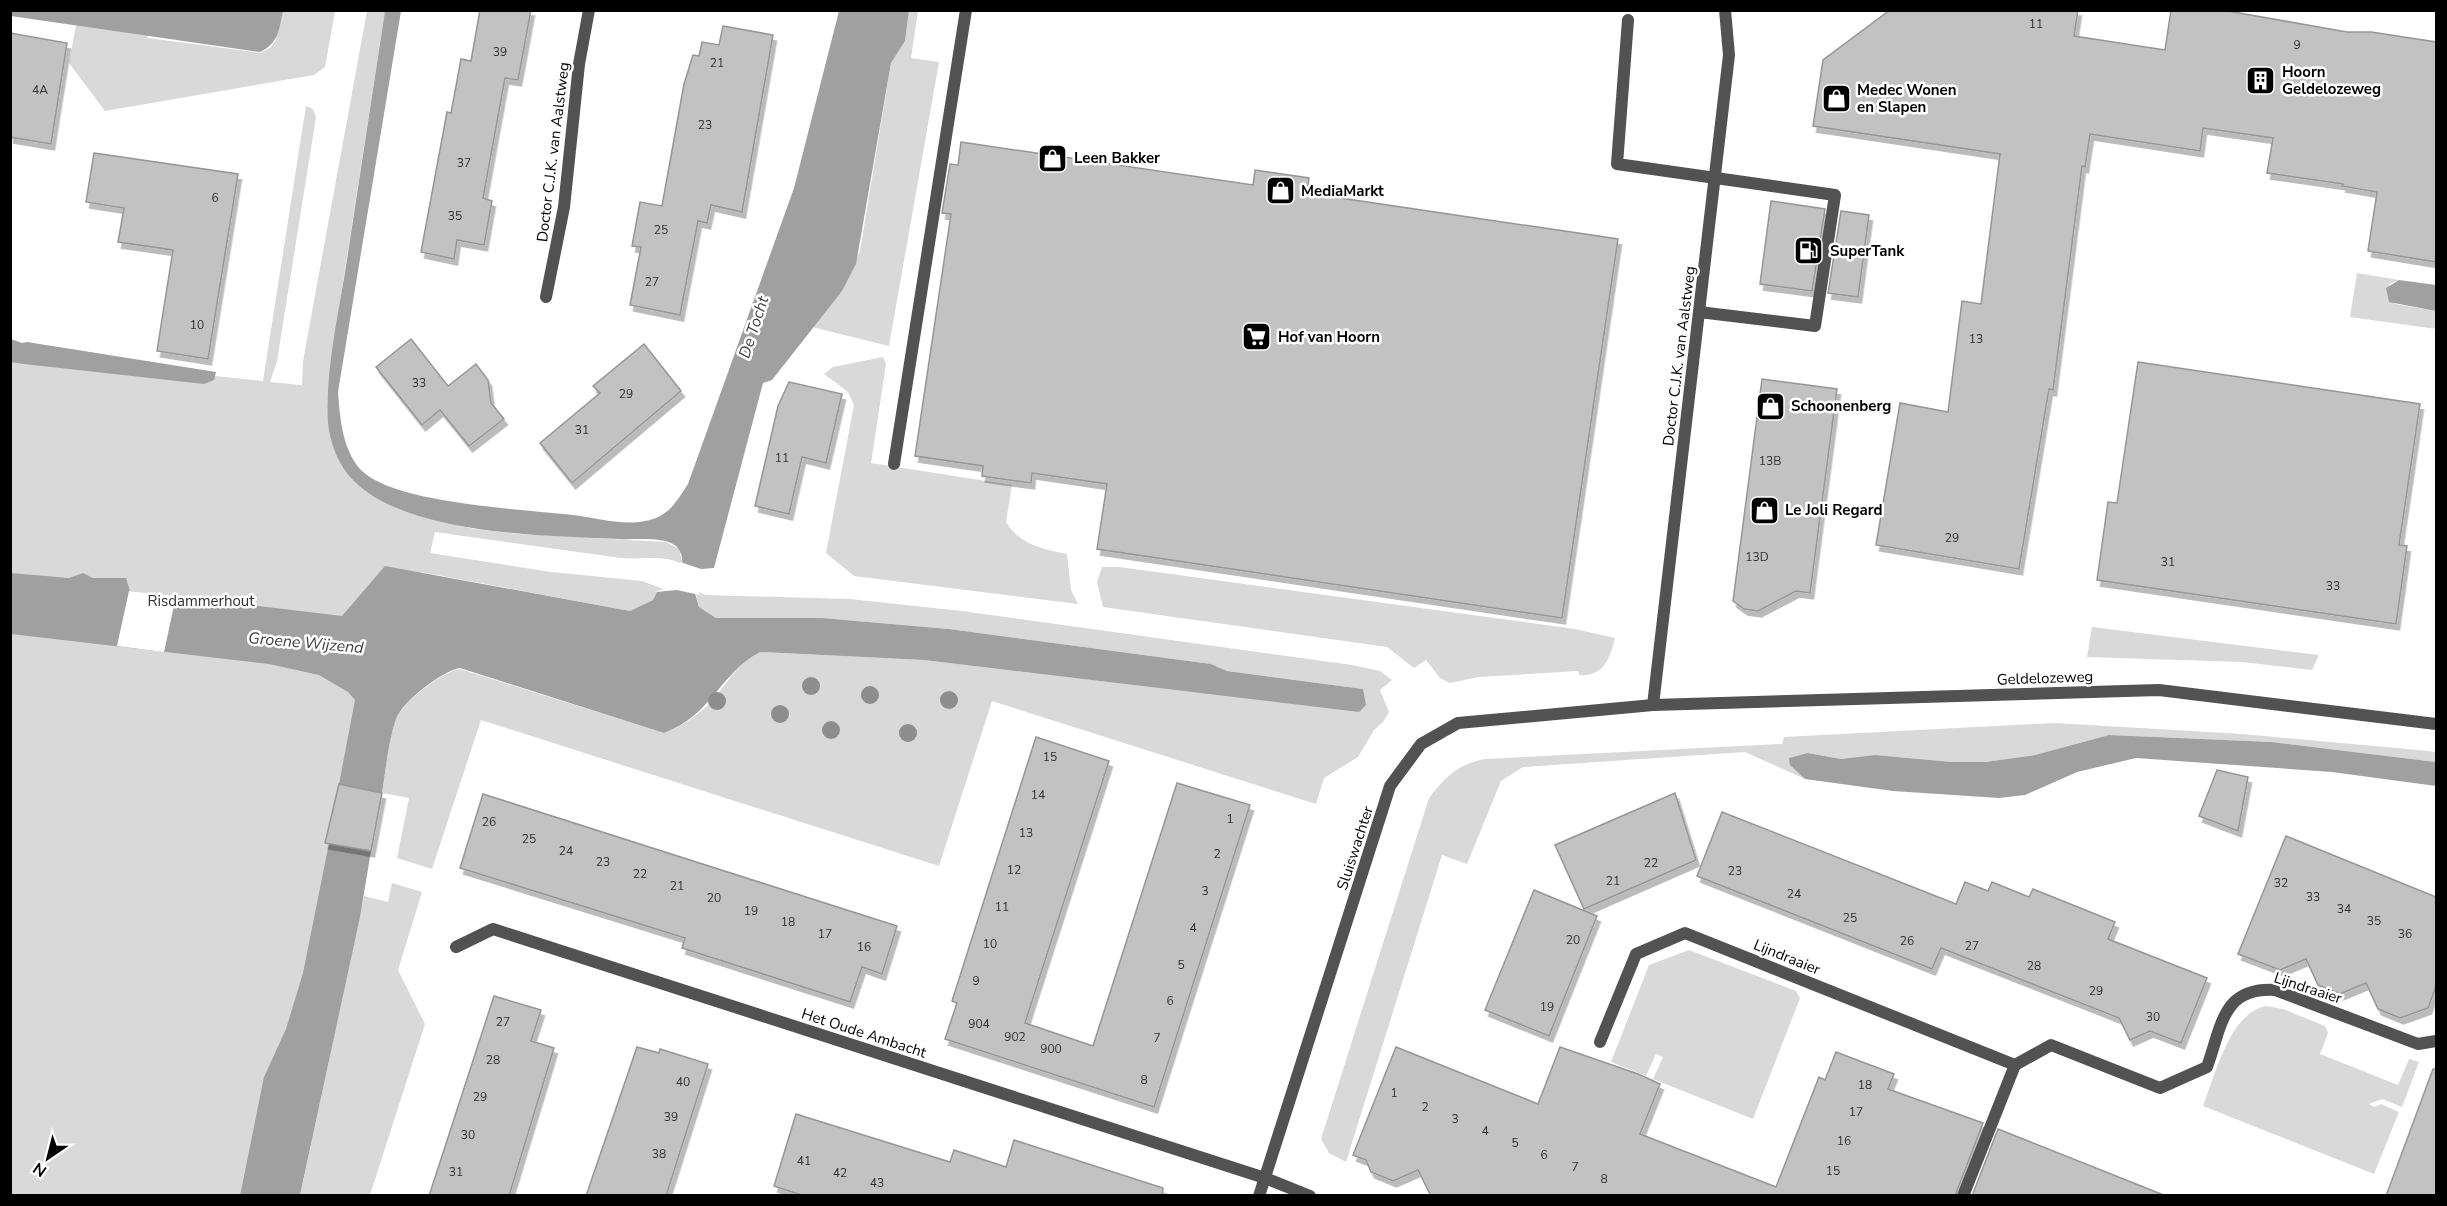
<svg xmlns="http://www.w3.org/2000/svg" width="2447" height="1206" viewBox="0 0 2447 1206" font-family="'Nunito Sans',sans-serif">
	<defs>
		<filter id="shadow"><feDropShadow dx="3.5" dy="6" stdDeviation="0" flood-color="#0004"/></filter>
	</defs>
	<rect width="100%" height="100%" fill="#fff"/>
	<g fill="#d9d9d9">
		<polygon points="70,11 335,11 325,67 314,75 105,111 69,63 76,25 147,33 148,38 261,53 271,47 277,38"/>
		<path d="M367 11H385L332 354 336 454 428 517 474 529 519 534 666 542 679 549 683 565C667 554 641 560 621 558L435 532 430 553 551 572 642 581 666 590 658 592 653 600 630 611 421 572 369 739 322 983 271 1195 11 1196V355L263 381 306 106 313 109 316 117 277 361 270 382 302 385 303 361Z"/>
		<polygon points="909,11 918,11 911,58 939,62 889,346 812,327 842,291 860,251 891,63 905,41"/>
		<polygon points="2357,273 2399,280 2389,284 2395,304 2436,311 2436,329 2350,317"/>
		<path d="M883 357 886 364 871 463 1012 485 1006 522C1020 545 1042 549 1067 554L1071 590 1078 604 854 576 826 553 854 405 848 392 824 374 833 367Z"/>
		<path d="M1102 567H1119L1575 629 1615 638C1610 658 1604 677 1579 675L1578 671 1479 677 1450 683 1440 678 1426 660 1414 668 1387 647 1103 607 1097 582Z"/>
		<path d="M695 590 705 595 850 599 962 611 1352 665 1380 671 1392 680 1380 690 1389 712 1383 722 1374 730 1358 757 1324 778 1316 804 992 701 939 866 481 720 432 869 397 858 409 798 382 793C386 769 388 742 396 719 403 702 443 671 460 669L664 733C682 726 697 716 711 702 729 682 735 665 760 652L924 660 1203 693 1363 689 1227 671 1211 664 949 629 822 618H716L699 607Z"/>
		<polygon points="2092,627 2319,655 2312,670 2242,662 2087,657"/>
		<path d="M2055 723 2242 734 2418 750 2436 752V762L2271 742 2109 735 2035 755 1985 762H1952L1875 755 1841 759 1808 753 1790 765 1805 779 1745 752 1523 767 1501 781 1467 864 1442 855 1346 1162 1329 1153 1321 1139 1429 798C1447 776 1456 765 1485 759L1782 744 1784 737Z"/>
		<polygon points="392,883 422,892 398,970 425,1024 370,1195 300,1196 364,896 388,902"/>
		<polygon points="1689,950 1796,991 1800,998 1753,1119 1653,1079 1663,1057 1656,1054 1646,1076 1611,1062 1649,965"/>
		<path d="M2266 1006 2283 1009 2325 1026 2328 1033 2320 1054 2398 1085 2409 1059 2419 1062 2402 1107 2382 1099 2369 1104 2374 1107 2381 1104 2399 1112 2374 1174 2203 1106C2216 1073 2229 1014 2266 1006Z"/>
	</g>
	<g fill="#a0a0a0">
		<path d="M11 10H282L283 11C279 29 279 43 260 52L11 16Z"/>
		<path d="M385 11H401L338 392C340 418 342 449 361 470 394 504 524 509 573 515 599 518 632 529 658 517 672 511 680 496 688 484L794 188 839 11H909L905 41 891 63 856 264 842 291 772 380 763 383 714 568 701 570 695 593 699 607 716 618H822L949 629 1211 664 1227 671 1363 689 1366 705 1359 712 924 660 760 652C719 674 712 715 664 733L460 668C442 671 403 701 396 719 388 742 386 769 382 793L339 784 355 700 348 692 319 675 269 664 11 634 10 573 69 578 83 573 93 578H126L130 591 342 616 385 566 630 611 653 600 657 592 676 589C680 576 688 558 676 546 664 536 634 540 619 539 547 536 406 535 353 480 339 466 330 444 328 423 325 371 338 317 346 266 359 181 372 96 385 11Z"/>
		<polygon points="2399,280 2436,285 2436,311 2389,302 2386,288"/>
		<polygon points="11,339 22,343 27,342 216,372 214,380 204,384 24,364 11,362"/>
		<polygon points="2109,735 2271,742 2436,762 2436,786 2332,772 2136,758 2077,772 2025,795 1999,798 1893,791 1805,779 1790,765 1789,758 1808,753 1841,759 1875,755 1952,762 1985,762 2035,755"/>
		<polygon points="329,843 371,851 360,917 300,1195 240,1196 264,1077 286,1029 303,973"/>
	</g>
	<g fill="#fff">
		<polygon points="680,562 701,569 714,568 713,571 703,572 698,591 700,595 677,590 654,592 674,586"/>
		<polygon points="129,591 176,596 164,652 117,646"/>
	</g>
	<g fill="#c2c2c2" stroke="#969696" stroke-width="1.5" filter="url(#shadow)">
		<polygon points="480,10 531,10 518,80 505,78 483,198 492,201 484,245 457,240 454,259 421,252 447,112 451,113 461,59 471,61"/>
		<polygon points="1890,10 2078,10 2074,36 2165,50 2171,10 2222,10 2347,32 2371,32 2436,42 2436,262 2368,251 2377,192 2342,186 2343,184 2267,173 2273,138 2203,128 2200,151 2090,134 2085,167 2082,166 2053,390 2049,389 2019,569 1876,545 1900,403 1948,412 1962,301 1981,304 2000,154 1813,126 1823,60"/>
		<polygon points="723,26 773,35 742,212 711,205 707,223 698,221 680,315 630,305 641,247 632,246 640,202 662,206 684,84 693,55 699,56 702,42 719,45"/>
		<polygon points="10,33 67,43 51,144 10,137"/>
		<polygon points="961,142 1253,185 1255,170 1309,178 1307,193 1618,239 1562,618 1097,549 1107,484 1032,473 1031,483 982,476 983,466 915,456 951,214 942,213 950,164 958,165"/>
		<polygon points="94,153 238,174 208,359 157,351 173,250 118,242 124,208 86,202"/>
		<polygon points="1771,201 1825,209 1812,291 1760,284"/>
		<polygon points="1841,211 1869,215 1858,297 1828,293"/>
		<polygon points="411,339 448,386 476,364 488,380 491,403 504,419 469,446 440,410 422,425 376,367"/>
		<polygon points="644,344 681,391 572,483 540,443 600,393 593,386"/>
		<polygon points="2138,362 2420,404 2399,545 2407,546 2396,624 2097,580 2108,502 2117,503"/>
		<polygon points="1762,379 1837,389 1810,593 1796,591 1758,611 1744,609 1733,601"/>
		<polygon points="789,382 842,394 826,463 802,457 789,514 755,506 778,406"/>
		<polygon points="1036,737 1109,761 1025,1023 1093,1046 1177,783 1250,805 1154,1107 945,1039 957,1003 952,1001"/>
		<polygon points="2217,770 2248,777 2238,831 2199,816"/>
		<polygon points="339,784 382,793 371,851 325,843"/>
		<polygon points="1675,793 1696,860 1584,909 1555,845"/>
		<polygon points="483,794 897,926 882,974 862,967 850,1002 682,948 685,938 460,868"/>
		<polygon points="1722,812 1956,904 1965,882 1988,891 1992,882 2029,897 2033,889 2115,922 2108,939 2207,978 2181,1043 2150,1031 2130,1040 2119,1018 1941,948 1932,969 1697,876"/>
		<polygon points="2286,836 2436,897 2436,986 2428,1008 2400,1018 2378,1009 2366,983 2340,994 2318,985 2306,959 2280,970 2238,954"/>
		<polygon points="1534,890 1597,916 1549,1036 1485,1010"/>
		<polygon points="494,996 541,1010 531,1041 554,1048 509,1196 429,1196"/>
		<polygon points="637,1047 659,1053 660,1049 708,1064 666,1196 586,1196"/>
		<polygon points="1396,1047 1538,1104 1560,1047 1638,1074 1660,1084 1640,1134 1776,1187 1819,1077 1825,1080 1836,1052 1894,1074 1888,1089 1983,1123 1955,1196 1431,1196 1418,1170 1393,1181 1371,1172 1366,1160 1353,1155"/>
		<polygon points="2433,1069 2436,1069 2436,1196 2386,1196"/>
		<polygon points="796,1114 950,1162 954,1150 1006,1167 1014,1140 1163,1188 1162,1196 804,1196 774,1186"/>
		<polygon points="1998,1129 2161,1194 2160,1196 1972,1196"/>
	</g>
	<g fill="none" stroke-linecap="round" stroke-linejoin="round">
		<g stroke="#525252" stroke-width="12">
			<polyline points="1628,20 1617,164 1835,195 1815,326 1699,312"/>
			<polyline points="894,464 966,10"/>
		</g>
		<g stroke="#525252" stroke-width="12">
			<polyline points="546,297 564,207 579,64 589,10"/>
			<polyline points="456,947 493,929 1265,1178 1310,1196"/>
			<polyline points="1600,1042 1636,954 1685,933 2015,1065"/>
			<path d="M1963 1196 2015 1065 2051 1045 2160 1088 2207 1067C2222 1026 2222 987 2275 990L2418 1044 2436 1041"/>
		</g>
		<g stroke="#525252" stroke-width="12">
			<polyline points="1653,705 1729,55 1725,10"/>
			<polyline points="1259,1196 1390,786 1421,744 1458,723 1653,705 2159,690 2436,724"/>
		</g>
	</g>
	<g fill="#8d8d8d">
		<circle cx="811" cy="686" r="9"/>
		<circle cx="870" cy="695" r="9"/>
		<circle cx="949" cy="700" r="9"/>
		<circle cx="717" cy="701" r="9"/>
		<circle cx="780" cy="714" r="9"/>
		<circle cx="831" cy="730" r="9"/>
		<circle cx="908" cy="733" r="9"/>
	</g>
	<defs>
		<symbol id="building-square" viewBox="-11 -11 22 22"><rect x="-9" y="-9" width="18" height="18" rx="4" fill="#000" stroke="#fff"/><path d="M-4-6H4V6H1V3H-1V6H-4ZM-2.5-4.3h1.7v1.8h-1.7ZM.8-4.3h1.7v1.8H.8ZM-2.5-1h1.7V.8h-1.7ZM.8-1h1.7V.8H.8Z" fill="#fff"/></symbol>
		<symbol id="shop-square" viewBox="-11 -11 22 22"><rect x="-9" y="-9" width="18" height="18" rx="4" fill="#000" stroke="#fff"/><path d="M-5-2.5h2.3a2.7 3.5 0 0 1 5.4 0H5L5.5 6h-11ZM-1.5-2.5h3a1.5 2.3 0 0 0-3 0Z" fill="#fff"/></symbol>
		<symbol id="fuel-square" viewBox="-11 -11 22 22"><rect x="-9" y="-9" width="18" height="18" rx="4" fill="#000" stroke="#fff"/><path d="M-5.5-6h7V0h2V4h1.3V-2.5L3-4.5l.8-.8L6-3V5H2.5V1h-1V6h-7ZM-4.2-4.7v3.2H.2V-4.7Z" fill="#fff"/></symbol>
		<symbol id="supermarket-square" viewBox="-11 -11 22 22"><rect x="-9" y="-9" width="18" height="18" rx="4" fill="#000" stroke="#fff"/><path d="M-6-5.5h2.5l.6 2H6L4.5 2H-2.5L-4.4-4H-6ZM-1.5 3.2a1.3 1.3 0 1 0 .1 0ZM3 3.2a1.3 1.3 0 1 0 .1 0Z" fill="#fff"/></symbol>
	</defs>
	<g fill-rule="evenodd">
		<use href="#building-square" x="2244" y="64" width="33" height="33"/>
		<use href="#shop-square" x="1820" y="82" width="33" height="33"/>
		<use href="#shop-square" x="1036" y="142" width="33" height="33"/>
		<use href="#shop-square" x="1264" y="174" width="33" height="33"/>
		<use href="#fuel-square" x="1792" y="234" width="33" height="33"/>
		<use href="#supermarket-square" x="1240" y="320" width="33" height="33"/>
		<use href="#shop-square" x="1754" y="390" width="33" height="33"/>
		<use href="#shop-square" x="1748" y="494" width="33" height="33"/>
	</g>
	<g text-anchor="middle" stroke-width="5" stroke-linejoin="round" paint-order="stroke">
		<g font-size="12" fill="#303030">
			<text x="2036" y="28">11</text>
			<text x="2297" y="49">9</text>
			<text x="500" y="56">39</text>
			<text x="717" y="67">21</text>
			<text x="40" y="94">4A</text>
			<text x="705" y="129">23</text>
			<text x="464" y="167">37</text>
			<text x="215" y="202">6</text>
			<text x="455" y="220">35</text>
			<text x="661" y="234">25</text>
			<text x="652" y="286">27</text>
			<text x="197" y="329">10</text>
			<text x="1976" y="343">13</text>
			<text x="419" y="387">33</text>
			<text x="626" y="398">29</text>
			<text x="582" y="434">31</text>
			<text x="782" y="462">11</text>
			<text x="1770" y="465">13B</text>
			<text x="1952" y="542">29</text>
			<text x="1757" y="561">13D</text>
			<text x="2168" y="566">31</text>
			<text x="2333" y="590">33</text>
			<text x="1050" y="761">15</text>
			<text x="1038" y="799">14</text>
			<text x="1230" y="823">1</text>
			<text x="489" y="826">26</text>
			<text x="1026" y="837">13</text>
			<text x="529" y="843">25</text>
			<text x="566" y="855">24</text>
			<text x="1217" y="858">2</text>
			<text x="603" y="866">23</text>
			<text x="1651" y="867">22</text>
			<text x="1014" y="874">12</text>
			<text x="1735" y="875">23</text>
			<text x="640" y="878">22</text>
			<text x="1613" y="885">21</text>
			<text x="2281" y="887">32</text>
			<text x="677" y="890">21</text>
			<text x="1205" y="895">3</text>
			<text x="1794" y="898">24</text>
			<text x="2313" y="901">33</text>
			<text x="714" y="902">20</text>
			<text x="1002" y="911">11</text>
			<text x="2344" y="913">34</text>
			<text x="751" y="915">19</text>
			<text x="1850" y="922">25</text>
			<text x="2374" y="925">35</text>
			<text x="788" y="926">18</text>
			<text x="1193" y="932">4</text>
			<text x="825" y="938">17</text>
			<text x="2405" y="938">36</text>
			<text x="1573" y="944">20</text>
			<text x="1907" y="945">26</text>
			<text x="990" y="948">10</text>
			<text x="1972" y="950">27</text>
			<text x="864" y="951">16</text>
			<text x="1181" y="969">5</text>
			<text x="2034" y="970">28</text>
			<text x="976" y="985">9</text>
			<text x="2096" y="995">29</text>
			<text x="1170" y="1005">6</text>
			<text x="1547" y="1011">19</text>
			<text x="2153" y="1021">30</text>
			<text x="503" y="1026">27</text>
			<text x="979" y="1028">904</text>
			<text x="1015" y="1041">902</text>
			<text x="1157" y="1042">7</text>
			<text x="1051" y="1053">900</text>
			<text x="493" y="1064">28</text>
			<text x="1144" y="1084">8</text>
			<text x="683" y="1086">40</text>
			<text x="1865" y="1089">18</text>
			<text x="1394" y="1097">1</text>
			<text x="480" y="1101">29</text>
			<text x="1425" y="1111">2</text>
			<text x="1856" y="1116">17</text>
			<text x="671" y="1121">39</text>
			<text x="1455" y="1123">3</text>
			<text x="1485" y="1135">4</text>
			<text x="468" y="1139">30</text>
			<text x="1844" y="1145">16</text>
			<text x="1515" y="1147">5</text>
			<text x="659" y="1158">38</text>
			<text x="1544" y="1159">6</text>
			<text x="804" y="1165">41</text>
			<text x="1575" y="1171">7</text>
			<text x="1833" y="1175">15</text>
			<text x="456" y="1176">31</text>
			<text x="840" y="1177">42</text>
			<text x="1604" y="1183">8</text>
			<text x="877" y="1187">43</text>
		</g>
		<g font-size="15" font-weight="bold" fill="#000" stroke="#fff" text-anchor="start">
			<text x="2282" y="77">Hoorn<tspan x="2282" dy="17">Geldelozeweg</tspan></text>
			<text x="1857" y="95">Medec Wonen<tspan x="1857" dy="17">en Slapen</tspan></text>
			<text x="1074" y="163">Leen Bakker</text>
			<text x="1301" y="196">MediaMarkt</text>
			<text x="1830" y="256">SuperTank</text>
			<text x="1278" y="342">Hof van Hoorn</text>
			<text x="1791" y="411">Schoonenberg</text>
			<text x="1785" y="515">Le Joli Regard</text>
		</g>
		<g font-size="15" fill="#000" stroke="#fff">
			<text transform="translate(553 152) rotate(-83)" y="5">Doctor C.J.K. van Aalstweg</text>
			<text transform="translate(1679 356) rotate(-83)" y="5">Doctor C.J.K. van Aalstweg</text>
			<text transform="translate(2045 678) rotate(-2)" y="5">Geldelozeweg</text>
			<text transform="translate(1355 848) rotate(-72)" y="5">Sluiswachter</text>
			<text transform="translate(1787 957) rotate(22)" y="5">Lijndraaier</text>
			<text transform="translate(2308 988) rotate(18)" y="5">Lijndraaier</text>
			<text transform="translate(864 1033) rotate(18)" y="5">Het Oude Ambacht</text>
		</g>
		<g font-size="15" fill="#303030" stroke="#fff">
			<text x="201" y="606">Risdammerhout</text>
		</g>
		<g font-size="16" font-style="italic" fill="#414141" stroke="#fff">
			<text transform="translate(753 327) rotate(-72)" y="6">De Tocht</text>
			<text transform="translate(306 642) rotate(5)" y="6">Groene Wijzend</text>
		</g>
	</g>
	<rect width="2447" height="1206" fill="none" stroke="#000000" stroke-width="24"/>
	<g transform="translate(48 1158) rotate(215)" stroke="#ffffff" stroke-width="4.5" paint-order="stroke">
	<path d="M0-4.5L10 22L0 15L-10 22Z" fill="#000000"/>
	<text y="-9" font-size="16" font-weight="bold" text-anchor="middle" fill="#000000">N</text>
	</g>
</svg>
